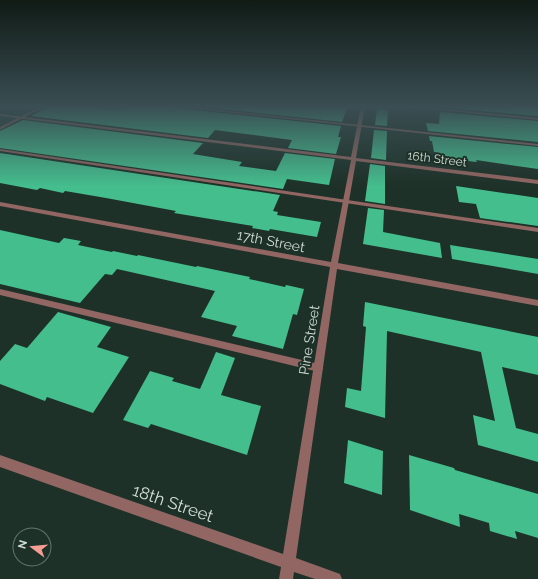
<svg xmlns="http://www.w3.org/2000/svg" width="538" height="579" viewBox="0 0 538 579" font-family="Raleway,sans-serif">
	<rect width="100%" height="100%" fill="#1d3128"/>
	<polygon fill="#1e3a2e" points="0,106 44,106 0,129"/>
	<g fill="#45be8e">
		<polygon points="51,106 82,106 119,110 126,106 152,106 185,109 341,126 338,137 341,137 336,154 288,148 292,140 215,130 208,138 31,116"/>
		<polygon points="194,106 325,106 347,108 342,122"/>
		<polygon points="440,106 538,106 538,116 440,107"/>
		<polygon points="377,109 388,110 387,126 375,125"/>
		<polygon points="440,112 538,121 538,142 428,131 426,123 439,124"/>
		<polygon points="23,120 203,143 193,154 242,162 239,166 276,171 285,153 335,159 329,185 287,179 283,189 0,148 0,131"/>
		<polygon points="374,130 387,131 386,160 371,158"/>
		<polygon points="429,136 538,147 538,169 476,160 477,162 440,158 439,153 434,152 432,141 430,141"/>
		<polygon points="0,153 280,195 273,211 278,212 277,215 321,222 317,237 270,229 269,231 252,228 253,226 174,213 176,211 106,198 65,191 63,193 40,188 37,190 0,183"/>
		<polygon points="370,164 385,166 385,204 365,201"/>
		<polygon points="456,186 538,198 538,226 480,218 476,204 459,202"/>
		<polygon points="368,208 384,210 383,232 440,243 442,258 363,244"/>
		<polygon points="0,230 59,243 64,238 81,241 78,245 112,252 113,251 137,256 138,255 196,267 197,266 250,277 249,279 285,287 286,285 304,289 297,315 293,314 283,349 232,336 237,326 201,317 215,291 117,269 112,275 105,274 80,303 0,284"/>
		<polygon points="450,245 538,259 538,274 452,259"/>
		<polygon points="365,302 538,337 538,375 502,367 516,428 538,434 538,462 478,445 473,415 495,421 481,352 387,331 385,418 345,407 347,388 361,391 366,327 363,326"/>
		<polygon points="58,312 111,327 97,347 129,357 93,413 47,397 45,401 0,384 0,361 15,344 27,348"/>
		<polygon points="216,352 235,358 221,395 261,406 247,455 151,424 148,428 123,420 150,371 174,378 172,381 200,389"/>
		<polygon points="348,440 383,451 382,495 344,483"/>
		<polygon points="409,455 454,468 455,470 538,494 538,538 515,531 517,539 490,531 489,523 459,514 460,527 410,510"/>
	</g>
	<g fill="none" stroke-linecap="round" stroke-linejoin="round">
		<g fill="#926662" fill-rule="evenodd">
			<polygon points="41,106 46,106 0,130 0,127"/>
			<polygon points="168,106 180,106 538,144 538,146"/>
			<polygon points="0,149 538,228 538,232 0,151"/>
			<polygon points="0,289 319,364 322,365 323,368 322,371 319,372 0,295"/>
		</g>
		<g fill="#926662" fill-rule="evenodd">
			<polygon points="361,106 365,106 356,158 538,180 538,184 356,161 338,263 538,300 538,306 337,269 296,558 340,574 342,579 315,579 294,572 293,579 279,579 281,567 0,467 0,455 283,554 330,267 0,206 0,202 331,262 351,160 0,116 0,114 351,157"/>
			<polygon points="399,106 413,106 538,118 538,120"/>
		</g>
	</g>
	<linearGradient id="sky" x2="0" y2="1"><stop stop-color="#101b16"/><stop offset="0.57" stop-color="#3a4e53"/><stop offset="1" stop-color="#3a4e53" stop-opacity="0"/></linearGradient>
	<rect width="538" height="187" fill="url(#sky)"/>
	<g text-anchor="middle" stroke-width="4" stroke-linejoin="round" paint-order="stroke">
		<g font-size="12" fill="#d1ddd7" stroke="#1d3128">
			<text transform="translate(437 159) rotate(7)" y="4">16th Street</text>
		</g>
		<g font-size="14" fill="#d1ddd7" stroke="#1d3128">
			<text transform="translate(271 241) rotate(11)" y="5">17th Street</text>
			<text transform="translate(309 340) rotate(-81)" y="5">Pine Street</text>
		</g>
		<g font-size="17" fill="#d1ddd7" stroke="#1d3128">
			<text transform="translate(173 503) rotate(19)" y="6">18th Street</text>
		</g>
	</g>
	<g transform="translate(32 547) rotate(286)"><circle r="19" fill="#1d3128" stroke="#65766e"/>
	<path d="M0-3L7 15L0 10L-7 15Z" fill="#f59c93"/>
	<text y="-6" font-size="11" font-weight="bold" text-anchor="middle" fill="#d1ddd7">N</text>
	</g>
</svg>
